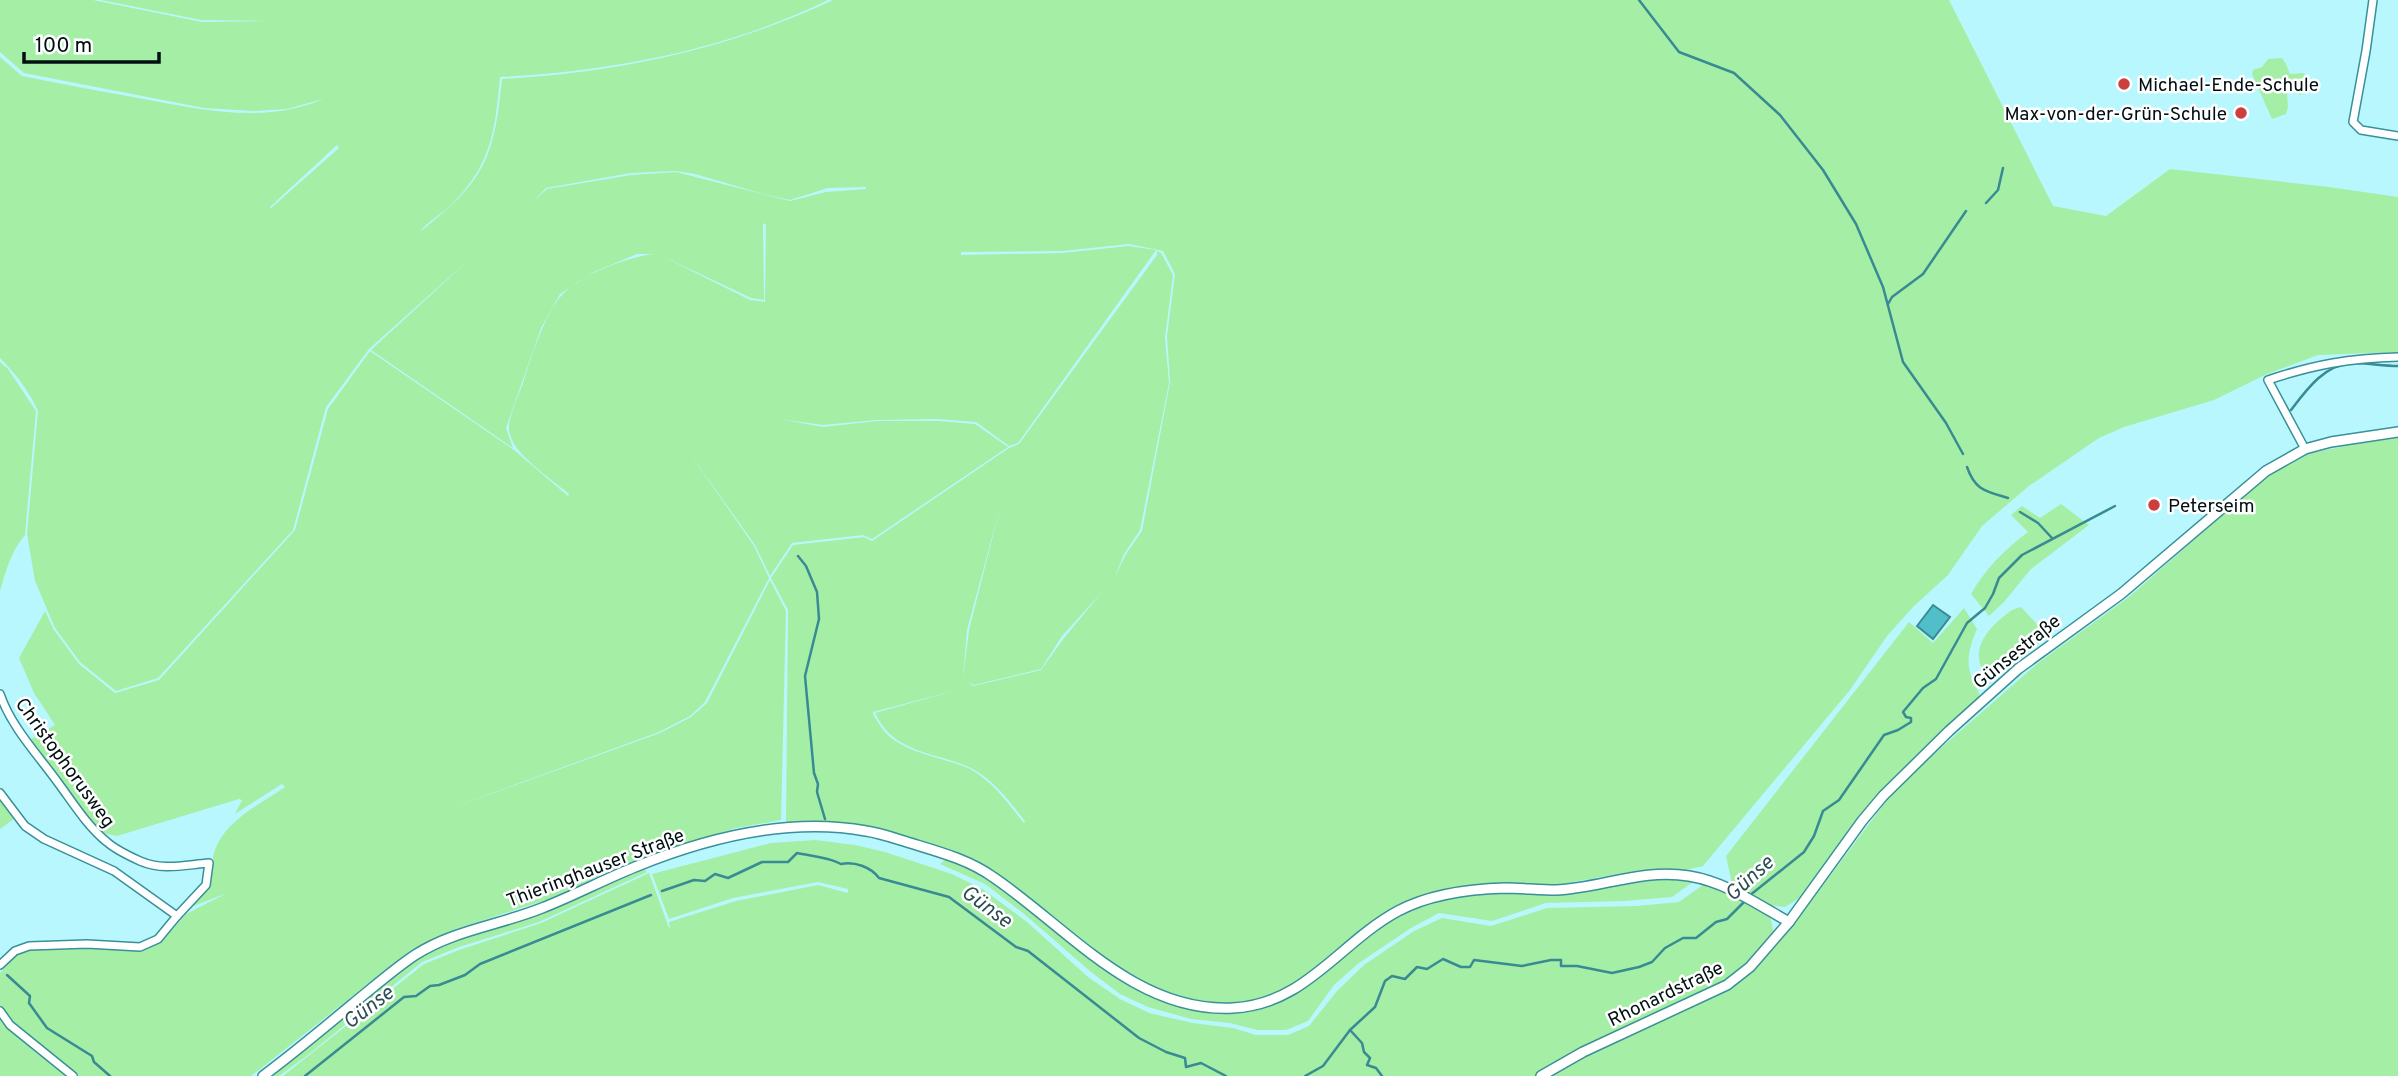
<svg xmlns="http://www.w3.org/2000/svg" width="2398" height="1076" viewBox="0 0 2398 1076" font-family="Overpass,sans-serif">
	<rect width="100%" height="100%" fill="#b9f7fe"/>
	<g fill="#a5eea6" fill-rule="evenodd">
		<path d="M0 0H93L202 22 267 21 201 20 101 0H828C726 50 612 71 500 77 495 130 492 163 453 203 443 214 427 221 420 232 484 181 494 160 502 79 616 73 729 49 833 0H1949L2053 206 2106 216 2170 169 2329 187 2398 197V352L2318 355 2267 374 2214 400 2124 427 2099 438 2029 486 1982 526 1948 575 1913 607 1887 636 1850 690 1703 866 1686 870H1641L1556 885 1551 894 1576 892 1655 878 1693 882 1672 897 1624 901 1546 903 1492 921 1439 913 1411 928 1359 963 1334 985 1308 1021 1286 1030H1257L1230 1023 1191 1019 1148 1007 1120 994 1091 972 1023 913 985 884 940 864 947 858 989 878 1108 970 1167 1003 1200 1011H1236L1268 1004 1292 995 1312 984 1379 928 1408 912 1433 903 1429 894 1399 907 1304 980 1285 989 1263 999 1234 1003 1202 1004 1169 997 1111 964 994 873 924 844 786 824 788 610 771 578 793 545 864 537 872 541 1009 448 1019 444 1157 255V251L1161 253 1173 275 1165 338 1169 383 1140 530 1124 554 1114 579 1126 554 1142 531 1170 382 1167 336 1175 274 1163 251 1129 244 1063 251 961 252V255L1062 253 1128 246 1156 250 1018 443 1009 446 976 422 937 419 877 420 823 425 780 419 823 427 877 421H937L975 424 1008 447 872 539 863 535 792 543 770 576 755 545 686 448 754 546 769 578 705 702 690 716 659 732 427 817 660 733 691 717 707 703 770 580 786 611 781 820 736 828 643 858 614 869 549 899 453 930 411 950 251 1076H79L12 1022 0 1006V973L18 953 30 949 87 947 140 951 150 948 167 936 186 914 227 893 191 907C198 899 208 892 211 881 213 872 211 862 214 853 224 821 259 805 285 787L282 784 235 814 242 800 239 799 117 836 98 832 28 741 55 725 34 693 19 658 45 611 54 630 79 664 115 693 159 680 295 530 328 409 370 351 514 450 568 496 569 494C552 479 510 453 509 429 508 419 519 394 523 383 530 360 546 311 562 295 582 274 625 258 653 254H637L594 272 560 294 541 328 506 428 513 448 371 350 473 256 369 349 326 407 293 530 158 678 116 691 80 662 55 628 35 581 27 534 38 411C29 391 16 374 0 358V57L22 76C63 84 103 92 144 99 203 110 266 124 323 99L287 109 253 111 204 108 24 73 0 52ZM337 145 339 148 270 209V207ZM676 171 695 174 763 194 790 200 828 188 866 187V189L826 192 790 201 676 172 631 175 547 189 532 203 546 188 631 173ZM763 223 766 225 765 302 750 300 658 254 751 298 764 300ZM1001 504 969 630 963 679 967 630ZM1102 592 1064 638 1041 670 973 686 968 682 974 685 1041 669 1062 636ZM957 690 875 713C879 721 884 729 891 735 912 754 946 756 971 768 994 780 1009 801 1025 821L1024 823C1007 803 994 782 970 769 946 758 909 754 889 736 882 730 878 722 873 714V712Z"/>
		<polygon points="2282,58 2286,64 2290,74 2304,73 2309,92 2300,95 2294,92 2287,93 2288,107 2286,114 2272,119 2252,74 2253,70 2262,67 2268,59"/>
		<path d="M0 362 8 369 36 411 25 535C11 551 6 571 0 591Z"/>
		<polygon points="2398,438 2398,1076 1547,1076 1557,1069 1730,990 1753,969 1796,921 1887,800 1926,761 2038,663 2129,597 2268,475 2307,454 2365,442"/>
		<path d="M2061 504 2089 525 2031 569 2004 602 1989 616 1971 594C1986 568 2004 550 2028 532L2011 515 2022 506 2040 518Z"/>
		<path d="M2021 607 2048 636 1992 681C1970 661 1978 640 1997 622 2006 615 2010 609 2021 607Z"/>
		<path d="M1964 608 1977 629C1970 645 1965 662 1972 678 1976 687 1979 690 1980 700L1878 794 1801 897 1785 907 1769 905 1732 884 1726 856 1909 622 1933 643Z"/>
		<polygon points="0,796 14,819 0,829"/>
		<polygon points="815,840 855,845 885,852 952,874 984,890 1027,922 1088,977 1120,999 1149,1013 1193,1023 1233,1028 1256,1035 1288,1035 1309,1026 1337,991 1364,965 1414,931 1442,918 1491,926 1547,908 1637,906 1679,902 1704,884 1729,893 1770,916 1774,934 1749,962 1727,979 1550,1064 1535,1076 283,1076 424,964 459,950 541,923 649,873 669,928 670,927 669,922 736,901 818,885 848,893 848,889 818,882 733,898 669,919 652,874 771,843"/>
		<polygon points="645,869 647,872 539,922 459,947 422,962 308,1055 279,1076 269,1076 418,958 456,938 525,920"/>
		<polygon points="0,1017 26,1044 67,1076 0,1076"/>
	</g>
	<polygon fill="#51bfca" stroke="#398a93" stroke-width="2" points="1933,605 1950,617 1933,639 1917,626"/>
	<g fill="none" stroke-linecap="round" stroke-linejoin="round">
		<g stroke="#398a93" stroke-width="2.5">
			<polyline points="1639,0 1679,52 1734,73 1780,115 1823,170 1856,224 1883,287 1903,362 1946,423 1963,454"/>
			<polyline points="1986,203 1998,190 2003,168"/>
			<polyline points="1888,304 1892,297 1923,274 1966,211"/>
			<path d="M2291 410C2307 389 2324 365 2352 363 2367 363 2383 366 2398 366"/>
			<path d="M1967 467C1975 490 1985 491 2008 498"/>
			<polyline points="2020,512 2038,523 2052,538"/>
			<polyline points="798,556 806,566 817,592 819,619 805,676 814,773 818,784 817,792 825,819"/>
			<path d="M662 891 694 880 705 881 715 874 728 878 762 862H788L797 853C811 856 829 857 841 864 854 861 871 867 879 878L949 897 1016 947 1028 951 1139 1038 1166 1052 1185 1058 1186 1067 1201 1063 1226 1076"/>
			<polyline points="1749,896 1804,852 1814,836 1823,811 1839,800 1884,735 1898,730 1911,722 1911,718 1906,717 1903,712 1923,688 1936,679 1967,623 1985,608 1993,594 1999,578 2022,555 2115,506"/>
			<polyline points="7,975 30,996 29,1003 47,1028 92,1056 94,1062 110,1076"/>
			<polyline points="1350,1030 1362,1043 1364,1052 1370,1058 1367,1065 1376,1068 1382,1076"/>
			<polyline points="305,1076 404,997 416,996 430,986 439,985 465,975 480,964 651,895"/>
			<polyline points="1305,1076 1323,1066 1350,1030 1375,1007 1385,981 1392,976 1405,979 1417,967 1427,969 1443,959 1461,967 1470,967 1474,960 1522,966 1551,960 1561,960 1561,966 1577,966 1612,973 1639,967 1652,962 1665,948 1683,938 1696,938 1716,922 1727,919 1745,901"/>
		</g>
		<defs>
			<g id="minor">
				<polyline points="2373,0 2366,51 2353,122 2361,130 2398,136"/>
				<path d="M2305 449 2268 380C2313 365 2350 358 2398 357"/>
				<path d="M0 694C11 727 39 756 59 784 73 803 88 827 107 842 116 850 129 856 140 861 163 871 184 865 209 863L206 885 177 916"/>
				<polyline points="0,793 25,826 44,839 114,871 177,916 158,939 140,947 87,944 29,946 15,951 0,965"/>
				<polyline points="0,1011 10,1025 73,1076"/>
			</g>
			<g id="tertiary">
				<path d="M263 1076C294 1053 325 1027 355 1002 375 986 394 969 415 955 454 930 500 925 542 908 573 896 603 880 635 867 706 838 789 817 866 831 880 833 894 838 907 842 936 851 968 859 993 877 1067 927 1135 1013 1233 1008 1306 1004 1339 943 1398 911 1430 894 1469 889 1505 888 1522 888 1539 890 1556 890 1601 888 1643 868 1689 876 1726 882 1757 904 1789 922"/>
				<polyline points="1541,1076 1583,1052 1727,985 1750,967 1789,922 1862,821 1883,796 1949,731 2018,669 2121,594 2266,471 2305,449 2331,442 2398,432"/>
			</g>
		</defs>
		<use href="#minor" stroke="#389099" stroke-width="10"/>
		<use href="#tertiary" stroke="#389099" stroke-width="12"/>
		<use href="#minor" stroke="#fff" stroke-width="7"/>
		<use href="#tertiary" stroke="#fff" stroke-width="9"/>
	</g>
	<g fill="#cd3e3f" stroke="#fff" stroke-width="2.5">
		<circle cx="2124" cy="84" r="7"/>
		<circle cx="2241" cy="113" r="7"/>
		<circle cx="2154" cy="505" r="7"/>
	</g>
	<g text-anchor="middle" stroke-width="5" stroke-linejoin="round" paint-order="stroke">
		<g font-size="19" fill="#000f12" stroke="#fff" text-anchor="start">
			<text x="2138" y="91">Michael-Ende-Schule</text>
			<text x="2227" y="120" text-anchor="end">Max-von-der-Grün-Schule</text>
			<text x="2168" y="512">Peterseim</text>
		</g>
		<g font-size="19" fill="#000f12" stroke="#fff">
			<text transform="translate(2016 651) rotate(-39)" y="7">Günsestraße</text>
			<text transform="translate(66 762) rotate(54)" y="7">Christophorusweg</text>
			<text transform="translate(595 867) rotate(-21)" y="7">Thieringhauser Straße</text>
			<text transform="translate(1665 993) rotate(-26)" y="7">Rhonardstraße</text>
		</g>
		<g font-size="21" font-style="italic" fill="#2d4e52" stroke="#fff">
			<text transform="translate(1749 878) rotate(-42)" y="7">Günse</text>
			<text transform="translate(987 906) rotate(36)" y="7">Günse</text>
			<text transform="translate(368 1007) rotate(-37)" y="7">Günse</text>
		</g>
	</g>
	<path d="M24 52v10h135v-10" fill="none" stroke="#000f12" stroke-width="3.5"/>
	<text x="35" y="52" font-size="21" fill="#000f12" stroke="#ffffff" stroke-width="5" paint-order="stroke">100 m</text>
</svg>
